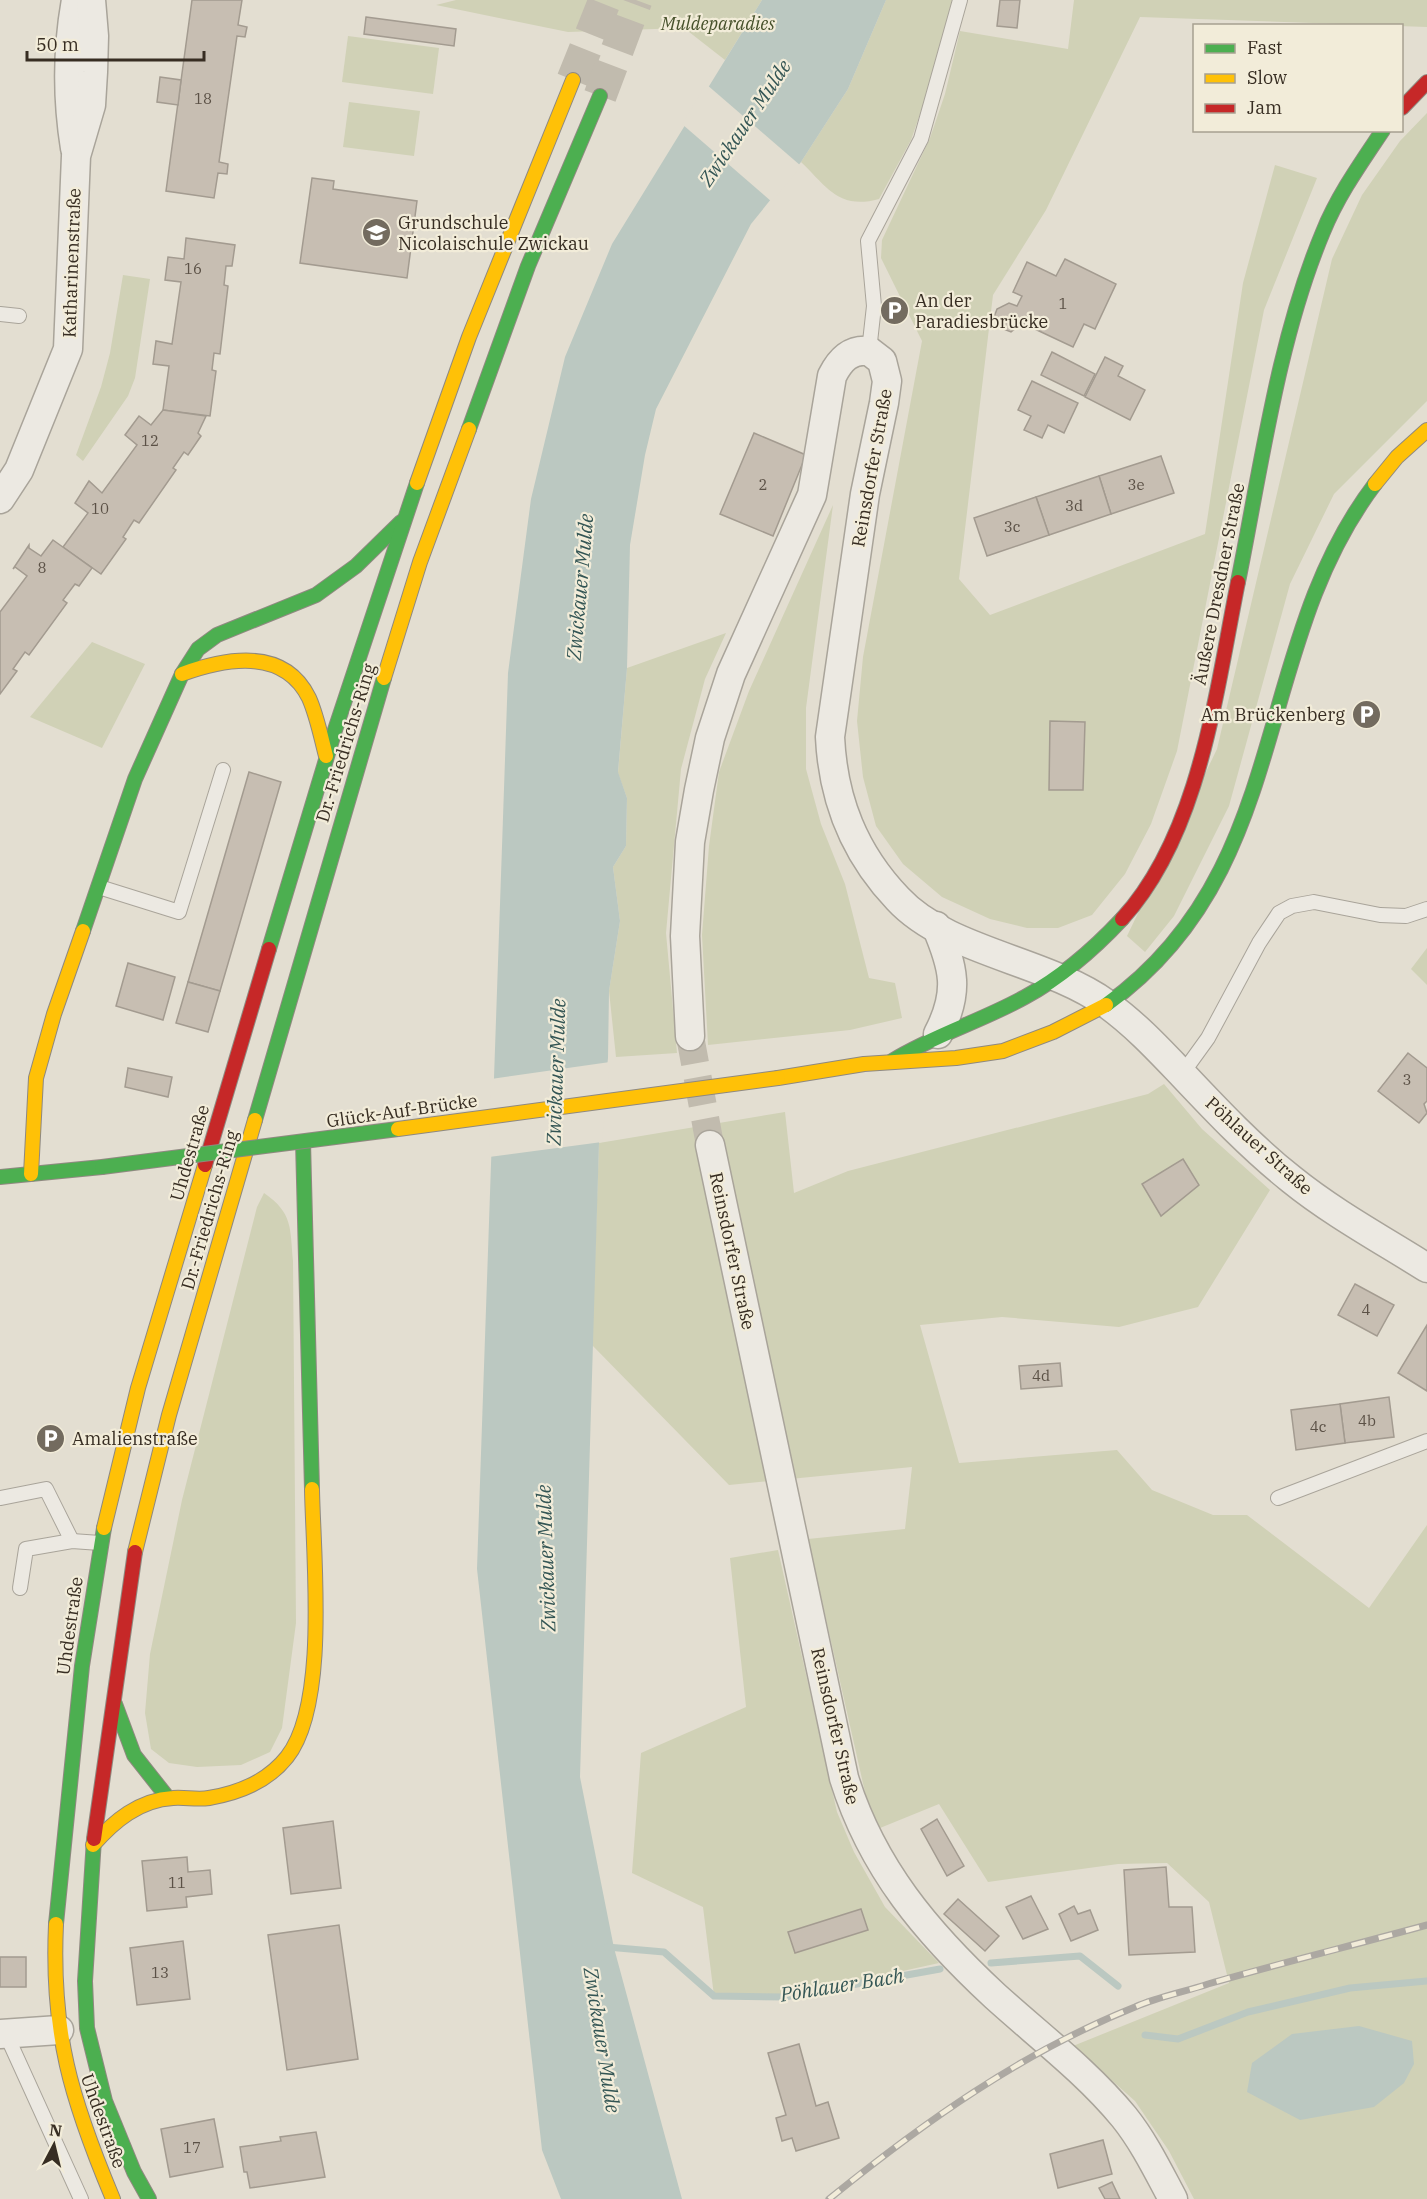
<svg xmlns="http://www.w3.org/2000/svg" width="1427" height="2199" viewBox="0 0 1427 2199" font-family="'IBM Plex Serif',serif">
	<rect width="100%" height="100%" fill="#e3ded1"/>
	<g fill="#d0d1b6">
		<polygon points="456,0 762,0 725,60 684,28 568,32 436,5"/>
		<path d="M886 0H952L929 88 911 140 879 199C839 210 827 187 801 162L848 89Z"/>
		<polygon points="1074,0 1427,0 1427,27 1140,17 1046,210 993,295 959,579 990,615 1205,534 1243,283 1275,165 1317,178 1264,310 1177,751 1151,824 1125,874 1092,915 1058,928 1027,928 990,919 942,897 903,864 876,826 863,777 857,721 863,657 922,341 881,258 882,240 930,138 945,94 960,31 1068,49"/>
		<polygon points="348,36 439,48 433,94 342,82"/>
		<polygon points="349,102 420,111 414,156 343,147"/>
		<polygon points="1427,113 1427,401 1334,494 1290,584 1229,806 1174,916 1145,952 1127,936 1217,749 1332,259 1362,195 1400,141"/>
		<polygon points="123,275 150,279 135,378 128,396 83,461 76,455 101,387 110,353"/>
		<polygon points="833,505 806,708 806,769 821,824 845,884 869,978 895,983 902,1018 850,1030 708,1045 702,935 709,846 719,772 749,691"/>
		<polygon points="726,633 705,679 681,769 666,933 677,1053 616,1057 609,991 620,921 613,867 626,846 627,798 618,773 627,668"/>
		<polygon points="92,642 145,664 102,748 30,717"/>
		<polygon points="1427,948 1427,985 1411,969"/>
		<polygon points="1164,1084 1202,1129 1270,1190 1198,1307 1119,1327 1002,1317 920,1325 959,1463 1117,1450 1152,1490 1213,1515 1247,1515 1369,1608 1427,1525 1427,2199 1194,2199 1169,2151 1135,2101 1073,2046 1229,1983 1209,1902 1167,1863 1118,1864 988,1882 939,1804 880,1828 869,1810 808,1539 905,1529 912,1467 729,1485 592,1345 599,1143 785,1112 794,1193 848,1171 1148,1094"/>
		<path d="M264 1193C293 1213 290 1228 293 1261L296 1623 282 1728 270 1752 241 1765 197 1767 169 1763 151 1749 145 1713 150 1654 182 1500 257 1207Z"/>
		<polygon points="778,1550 837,1812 854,1852 885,1907 939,1963 785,1997 714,1996 703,1907 632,1873 641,1753 746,1707 730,1558"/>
	</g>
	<g fill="#bbc8c1">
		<polygon points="762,0 886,0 848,89 801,162 751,224 656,409 645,455 630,545 627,668 618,772 627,798 626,846 613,867 620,921 609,991 608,1058 599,1143 580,1777 614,1948 682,2199 561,2199 542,2150 477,1569 508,673 531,499 565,357 612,244"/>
		<polygon points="1359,2026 1412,2041 1414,2064 1404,2083 1374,2107 1300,2120 1247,2092 1252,2063 1292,2034"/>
	</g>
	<g fill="#e3ded1">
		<polygon points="706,84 801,166 772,202 682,124"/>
		<polygon points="610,1062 602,1142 489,1157 491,1079"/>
	</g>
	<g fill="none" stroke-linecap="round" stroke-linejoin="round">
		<g stroke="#bbc8c1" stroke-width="7">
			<polyline points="607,1947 664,1952 714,1996 785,1997 940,1969"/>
			<polyline points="991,1963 1080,1956 1118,1986"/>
			<polyline points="1145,2035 1178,2039 1248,2012 1350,1988 1427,1981"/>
		</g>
	</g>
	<g fill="#c7beb2" stroke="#a39b90" stroke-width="1.5">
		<polygon points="192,0 242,0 238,25 247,27 245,37 237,36 219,162 228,164 227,174 218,173 214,198 166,191"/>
		<polygon points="1000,0 1020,0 1017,28 997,26"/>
		<polygon points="366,17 456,29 454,46 364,34"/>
		<polygon points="160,77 181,80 178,105 157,102"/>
		<polygon points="312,178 334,181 333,189 417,201 407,278 300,263"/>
		<polygon points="186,238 235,245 232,266 226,266 224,285 228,286 220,354 214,353 212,370 216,371 210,416 163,410 169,366 153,364 156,341 172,344 181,282 165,280 168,257 184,259"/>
		<polygon points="1065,259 1116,284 1095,329 1084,324 1073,347 1022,323 1011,332 998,327 994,317 997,309 1009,303 1017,306 1022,296 1013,292 1027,262 1056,276"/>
		<polygon points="1052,352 1095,374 1084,396 1041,375"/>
		<polygon points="1105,357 1123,366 1118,376 1145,390 1130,420 1085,397"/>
		<polygon points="1032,381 1078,403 1064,433 1048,425 1042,438 1024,430 1031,416 1018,410"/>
		<polygon points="163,410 206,416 198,433 201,436 188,455 184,452 173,468 176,470 139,523 134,520 123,537 126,539 101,574 63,547 88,513 75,503 89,481 102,493 137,445 125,435 139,416 151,425"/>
		<polygon points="754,433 806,455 773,536 720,514"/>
		<polygon points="1161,456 1174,493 1111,514 1099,476"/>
		<polygon points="1099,476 1111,514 1049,535 1036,497"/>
		<polygon points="1036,497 1049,535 987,556 974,518"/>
		<polygon points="53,540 92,568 79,586 75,584 63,600 67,603 29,655 25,652 13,669 17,671 0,694 0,612 27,576 15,567 13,569 29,545 29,548 41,556"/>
		<polygon points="1050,721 1085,722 1083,790 1049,790"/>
		<polygon points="249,772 281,782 220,991 188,982"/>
		<polygon points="128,963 175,977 163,1020 116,1006"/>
		<polygon points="188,982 220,991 208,1032 176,1023"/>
		<polygon points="1408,1053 1427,1068 1427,1101 1424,1104 1427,1113 1419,1123 1378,1091"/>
		<polygon points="128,1068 172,1077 168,1097 125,1087"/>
		<polygon points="1183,1159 1199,1185 1161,1216 1142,1184"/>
		<polygon points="1355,1284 1394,1305 1377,1336 1338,1315"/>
		<polygon points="1427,1325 1427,1391 1398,1373"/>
		<polygon points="1060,1363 1062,1386 1021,1389 1019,1366"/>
		<polygon points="1389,1397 1394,1437 1345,1443 1340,1404"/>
		<polygon points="1340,1404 1345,1443 1296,1450 1291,1410"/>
		<polygon points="937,1819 964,1866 947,1876 921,1829"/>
		<polygon points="333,1821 341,1888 291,1894 283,1828"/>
		<polygon points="187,1857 188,1872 210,1870 212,1894 186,1897 187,1907 147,1911 142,1861"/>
		<polygon points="1166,1867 1169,1907 1192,1907 1195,1952 1129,1955 1124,1870"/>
		<polygon points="1031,1896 1048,1929 1023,1939 1006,1907"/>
		<polygon points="958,1899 999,1936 985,1951 944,1914"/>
		<polygon points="1074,1906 1078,1914 1090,1910 1098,1930 1071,1941 1059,1914"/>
		<polygon points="861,1909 868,1930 795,1953 788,1932"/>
		<polygon points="339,1925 358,2059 287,2070 268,1935"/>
		<polygon points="183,1941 190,1999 137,2005 130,1948"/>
		<rect x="0" y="1957" width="26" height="30"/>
		<polygon points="799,2044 816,2106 828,2102 839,2138 796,2151 792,2138 782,2141 776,2118 786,2115 768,2053"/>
		<polygon points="214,2119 223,2167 170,2177 161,2129"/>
		<polygon points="316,2132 325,2177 250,2188 247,2172 244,2172 240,2147 281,2141 280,2137"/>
		<polygon points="1103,2140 1112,2174 1058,2188 1050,2154"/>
		<polygon points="1112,2182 1120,2199 1105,2199 1099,2188"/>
	</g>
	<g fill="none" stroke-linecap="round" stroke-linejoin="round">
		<polyline stroke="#c1bbae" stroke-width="28" stroke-dasharray="28 14" stroke-linecap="butt" points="690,1036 710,1145"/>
		<g stroke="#c1bbae" stroke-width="33" stroke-dasharray="33 16" stroke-linecap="butt">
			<polyline points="573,80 605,0"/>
			<polyline points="600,96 636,0"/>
		</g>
		<defs>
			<g id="lane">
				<polyline points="0,314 19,316"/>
				<polyline points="869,351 874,306 868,241 921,139 960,0"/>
				<polyline points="99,887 179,912 223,770"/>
				<polyline points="1182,1074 1208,1038 1259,943 1279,913 1292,906 1314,902 1380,915 1406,916 1427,909"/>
				<polyline points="1,1498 46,1489 72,1541"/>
				<polyline points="1278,1498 1427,1441"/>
				<polyline points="20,1588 26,1549 72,1541 100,1543"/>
				<polyline points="6,2034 81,2199"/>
			</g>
			<g id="street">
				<path d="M75 148C67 98 67 50 76 0"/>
				<polyline points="0,499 19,470 68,349 76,156 91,105 93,72 94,36 91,0"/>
				<path d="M936 926C954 968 960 992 938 1034"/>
				<path d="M690 1036 685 936 690 842 699 790 710 738 731 674 812 495 832 376C840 360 850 349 869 351L882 361 887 381 884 403 865 494 830 737C833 800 854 853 898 899 947 952 1046 960 1107 1004 1136 1025 1159 1050 1183 1075 1217 1111 1252 1148 1291 1179 1333 1213 1381 1239 1427 1268"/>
				<path d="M710 1145 844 1778C872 1868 927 1933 995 1996 1038 2035 1087 2072 1124 2117 1144 2142 1158 2171 1173 2199"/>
				<polyline points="0,2034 59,2030"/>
			</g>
			<g id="fast">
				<polyline points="469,429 528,266 600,96"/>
				<path d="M1238 582C1261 468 1278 339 1323 232 1338 195 1361 163 1383 130"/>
				<polyline points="83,931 135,779 182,674 198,649 217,635 316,595 356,566 401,522"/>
				<polyline points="269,949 335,730 417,483"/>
				<path d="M1106 1005C1294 871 1250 648 1375 484"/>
				<path d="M892 1061C934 1035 982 1021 1025 997 1062 977 1093 950 1122 919"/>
				<polyline points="255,1120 384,678"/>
				<polyline points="303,1142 312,1489"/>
				<polyline points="0,1177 102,1167"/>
				<polyline points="115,1704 134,1755 168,1798"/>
				<polyline points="94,1839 85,1981 87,2028 105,2101 134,2172 149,2199"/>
				<polyline points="56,1924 82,1666 104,1528"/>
			</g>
			<g id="slow">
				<polyline points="417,483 469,337 573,80"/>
				<polyline points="1375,484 1397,457 1427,430"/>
				<path d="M182 674C226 658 284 647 309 698 317 716 321 737 326 756"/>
				<polyline points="384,678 420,562 469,429"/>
				<polyline points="778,1078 864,1064 956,1058 1003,1051 1053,1032 1106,1005"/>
				<polyline points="31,1174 36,1078 54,1014 83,931"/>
				<polyline points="104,1528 138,1388 205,1165"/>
				<polyline points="135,1552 169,1415 255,1120"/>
				<path d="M93 1845C114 1821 139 1800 173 1798 185 1797 197 1800 209 1798 239 1793 268 1781 287 1757 329 1704 313 1555 312 1489"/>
				<path d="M56 1924C51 2033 71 2099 113 2199"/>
			</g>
			<g id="jam">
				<polyline points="1402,108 1427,82"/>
				<path d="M1122 919C1200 834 1216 691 1238 582"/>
				<polyline points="205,1165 269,949"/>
				<polyline points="94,1839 135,1552"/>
			</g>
		</defs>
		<use href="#lane" stroke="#a9a49a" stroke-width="16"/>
		<use href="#street" stroke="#a9a49a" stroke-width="31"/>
		<use href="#fast" stroke="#8f8980" stroke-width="16"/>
		<use href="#slow" stroke="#8f8980" stroke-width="16"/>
		<use href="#jam" stroke="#8f8980" stroke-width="16"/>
		<use href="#lane" stroke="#ece9e2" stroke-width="14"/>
		<use href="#street" stroke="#ece9e2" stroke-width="28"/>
		<use href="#fast" stroke="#4caf50" stroke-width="14"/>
		<use href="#slow" stroke="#ffc107" stroke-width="14"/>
		<use href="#jam" stroke="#c62828" stroke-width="14"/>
		<defs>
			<path id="rail" d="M829 2199C923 2123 1022 2052 1135 2007 1158 1997 1184 1992 1208 1984 1281 1963 1354 1945 1427 1925"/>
		</defs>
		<use href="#rail" stroke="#aca8a2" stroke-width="7"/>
		<use href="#rail" stroke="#f2ecd9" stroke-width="4.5" stroke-dasharray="14" stroke-linecap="butt"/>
		<defs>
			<polyline id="fast-bridge" points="102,1167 398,1129"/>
			<polyline id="slow-bridge" points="398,1129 778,1078"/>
		</defs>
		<use href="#fast-bridge" stroke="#8f8980" stroke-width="16" stroke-linecap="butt"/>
		<use href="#slow-bridge" stroke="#8f8980" stroke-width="16" stroke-linecap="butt"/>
		<use href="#fast-bridge" stroke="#4caf50" stroke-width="14"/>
		<use href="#slow-bridge" stroke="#ffc107" stroke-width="14"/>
	</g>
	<defs>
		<symbol id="school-disc" viewBox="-11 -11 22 22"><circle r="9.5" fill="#736b5f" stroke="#f2ecd9"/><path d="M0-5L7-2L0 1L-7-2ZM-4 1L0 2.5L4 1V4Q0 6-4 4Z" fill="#fff"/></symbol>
		<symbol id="parking-disc" viewBox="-11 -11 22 22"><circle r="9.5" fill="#736b5f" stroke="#f2ecd9"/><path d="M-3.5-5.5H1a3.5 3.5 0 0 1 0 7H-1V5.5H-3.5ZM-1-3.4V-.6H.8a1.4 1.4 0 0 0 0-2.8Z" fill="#fff"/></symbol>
	</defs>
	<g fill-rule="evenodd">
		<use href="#school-disc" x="360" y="216" width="33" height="33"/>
		<use href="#parking-disc" x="878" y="294" width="33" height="33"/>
		<use href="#parking-disc" x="1350" y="698" width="33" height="33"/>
		<use href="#parking-disc" x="34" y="1422" width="33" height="33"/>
	</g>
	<g text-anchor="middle" stroke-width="4.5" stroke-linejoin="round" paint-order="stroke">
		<g font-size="15" fill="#5b5146">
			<text x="203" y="104">18</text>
			<text x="193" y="274">16</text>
			<text x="1063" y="309">1</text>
			<text x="150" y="446">12</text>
			<text x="763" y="490">2</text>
			<text x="1136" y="490">3e</text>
			<text x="1074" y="511">3d</text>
			<text x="100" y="514">10</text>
			<text x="1012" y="532">3c</text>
			<text x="42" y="573">8</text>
			<text x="1407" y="1085">3</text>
			<text x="1366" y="1315">4</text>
			<text x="1041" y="1381">4d</text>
			<text x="1367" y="1426">4b</text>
			<text x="1318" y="1432">4c</text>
			<text x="177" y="1888">11</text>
			<text x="160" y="1978">13</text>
			<text x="192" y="2153">17</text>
		</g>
		<g font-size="18" font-style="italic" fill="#46512b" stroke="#f2ecd9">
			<text x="718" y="30">Muldeparadies</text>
		</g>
		<g font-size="18" fill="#372d22" stroke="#f2ecd9" text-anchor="start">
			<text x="398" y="229">Grundschule<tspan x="398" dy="21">Nicolaischule Zwickau</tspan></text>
			<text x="915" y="307">An der<tspan x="915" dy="21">Paradiesbrücke</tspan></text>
			<text x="1345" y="721" text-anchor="end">Am Brückenberg</text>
			<text x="72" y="1445">Amalienstraße</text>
		</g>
		<g font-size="18" fill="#372d22" stroke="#f2ecd9">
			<text transform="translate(72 263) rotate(-88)" y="6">Katharinenstraße</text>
			<text transform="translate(872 468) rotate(-80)" y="6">Reinsdorfer Straße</text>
			<text transform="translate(1219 584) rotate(-79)" y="6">Äußere Dresdner Straße</text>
			<text transform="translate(346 743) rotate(-73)" y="6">Dr.-Friedrichs-Ring</text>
			<text transform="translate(402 1111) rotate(-8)" y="6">Glück-Auf-Brücke</text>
			<text transform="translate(1259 1146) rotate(42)" y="6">Pöhlauer Straße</text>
			<text transform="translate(190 1153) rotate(-74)" y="6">Uhdestraße</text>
			<text transform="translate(210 1210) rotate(-74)" y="6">Dr.-Friedrichs-Ring</text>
			<text transform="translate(732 1251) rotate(78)" y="6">Reinsdorfer Straße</text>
			<text transform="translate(70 1626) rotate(-82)" y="6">Uhdestraße</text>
			<text transform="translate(835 1726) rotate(77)" y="6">Reinsdorfer Straße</text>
			<text transform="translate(103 2121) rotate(70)" y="6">Uhdestraße</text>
		</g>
		<g font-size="20" font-style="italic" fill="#335554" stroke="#f2ecd9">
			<text transform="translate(745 123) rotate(-56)" y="7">Zwickauer Mulde</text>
			<text transform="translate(580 587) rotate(-85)" y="7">Zwickauer Mulde</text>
			<text transform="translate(556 1072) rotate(-88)" y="7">Zwickauer Mulde</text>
			<text transform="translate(546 1558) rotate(-92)" y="7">Zwickauer Mulde</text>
			<text transform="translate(842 1985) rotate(-9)" y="7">Pöhlauer Bach</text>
			<text transform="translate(602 2040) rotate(81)" y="7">Zwickauer Mulde</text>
		</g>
	</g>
	<rect x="1193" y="24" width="210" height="108" fill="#f2ecd9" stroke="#a7a090" stroke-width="1.5"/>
	<rect x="1205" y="44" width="30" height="9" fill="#4caf50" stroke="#a7a090" stroke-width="1.5"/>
	<text x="1247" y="54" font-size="18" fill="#372d22">Fast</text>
	<rect x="1205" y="74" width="30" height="9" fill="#ffc107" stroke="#a7a090" stroke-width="1.5"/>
	<text x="1247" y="84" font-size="18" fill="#372d22">Slow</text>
	<rect x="1205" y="104" width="30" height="9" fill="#c62828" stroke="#a7a090" stroke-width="1.5"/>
	<text x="1247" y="114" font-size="18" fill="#372d22">Jam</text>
	<g transform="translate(54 2145) rotate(7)" stroke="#f2ecd9" stroke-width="4.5" paint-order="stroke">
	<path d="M0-4.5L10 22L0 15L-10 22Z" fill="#372d22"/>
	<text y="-9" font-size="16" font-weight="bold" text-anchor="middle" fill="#372d22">N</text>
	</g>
	<path d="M27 51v9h177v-9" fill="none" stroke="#372d22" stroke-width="3"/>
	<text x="36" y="51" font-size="18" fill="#372d22" stroke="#f2ecd9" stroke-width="4.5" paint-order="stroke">50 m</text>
</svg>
